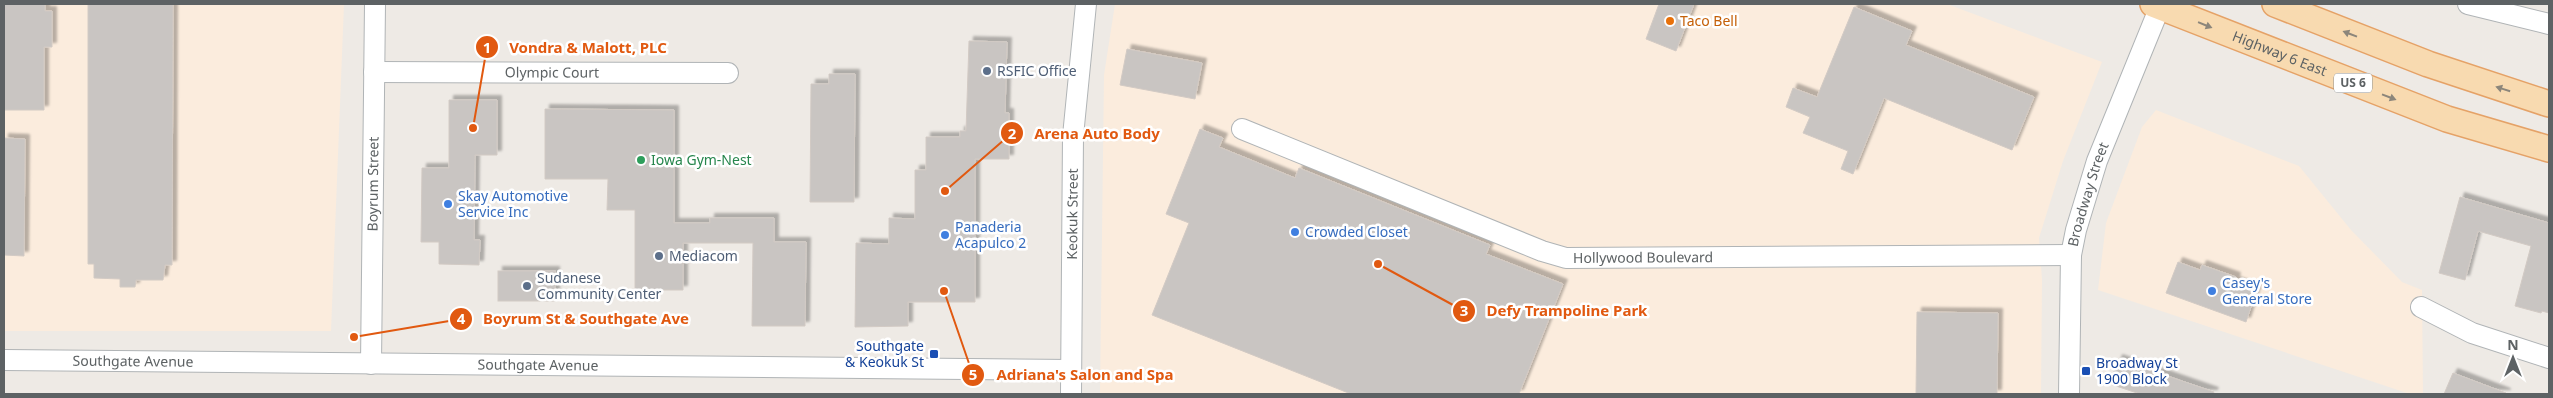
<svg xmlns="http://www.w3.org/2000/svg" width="2553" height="398" viewBox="0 0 2553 398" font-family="'Noto Sans',sans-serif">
	<defs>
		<filter id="shadow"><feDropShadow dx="4.5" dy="-4.5" stdDeviation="1" flood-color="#0004"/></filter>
	</defs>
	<rect width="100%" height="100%" fill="#eeeae5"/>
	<g fill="#fbecdd">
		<polygon points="4,4 344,4 331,331 4,331"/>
		<polygon points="1115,4 1947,4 2102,62 2063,161 2039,238 2042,280 2041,394 1100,394 1104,75"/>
		<polygon points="2156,110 2299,166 2351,230 2402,282 2422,290 2423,394 2410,394 2098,290 2106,223 2142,127"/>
	</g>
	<g fill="#c9c5c2" stroke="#d2cac4" filter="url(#shadow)">
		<polygon points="4,4 45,4 45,11 52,11 52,47 44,47 44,110 4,110"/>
		<polygon points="88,4 173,4 172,265 165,265 163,280 136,280 135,287 120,287 120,279 94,278 94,264 88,264"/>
		<polygon points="1659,4 1694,4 1676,51 1646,39"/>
		<polygon points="1854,7 1912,31 1906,45 2034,97 2012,150 1884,98 1853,174 1841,169 1848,151 1803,133 1810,117 1786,107 1793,88 1817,97"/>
		<polygon points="969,41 1007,42 1005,113 1009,113 1009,159 975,159 975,302 908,302 908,326 855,327 856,243 889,244 889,218 915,219 915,170 926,170 926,137 960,137 960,131 966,131"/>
		<polygon points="1127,49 1202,63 1195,99 1120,85"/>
		<polygon points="829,74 855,74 854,202 810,202 811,84 829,84"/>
		<polygon points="449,100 497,100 497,155 475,155 474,240 480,240 479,265 439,264 439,242 421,242 422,168 449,168"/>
		<polygon points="545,109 674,110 674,223 710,223 710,218 774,218 774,242 806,242 805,326 752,326 753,243 683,243 683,290 635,290 635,210 607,210 608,179 545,179"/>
		<polygon points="1200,129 1223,138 1219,147 1295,178 1299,168 1490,245 1486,254 1563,284 1519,394 1351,394 1152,315 1189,223 1166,214"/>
		<polygon points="4,138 25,139 24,256 4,255"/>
		<polygon points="2460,197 2549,223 2549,313 2542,311 2541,313 2515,306 2531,246 2478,231 2465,280 2439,273"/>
		<polygon points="2178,262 2200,270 2202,265 2236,277 2235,281 2257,289 2246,322 2166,293"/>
		<rect x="498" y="271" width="57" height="30"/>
		<polygon points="1917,312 1998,313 1997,394 1916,394"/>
		<polygon points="2118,359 2214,392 2213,394 2140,394 2110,384"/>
		<polygon points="2453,373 2506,393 2506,394 2444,394"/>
	</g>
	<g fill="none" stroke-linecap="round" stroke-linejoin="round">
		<defs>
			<g id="minor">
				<polyline points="2468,4 2549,24"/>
				<path id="s1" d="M374 72 728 73"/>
				<path id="s2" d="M1242 129 1542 251 1566 258 2071 255"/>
				<polyline points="2421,307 2472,333 2549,358"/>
				<path id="s3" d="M4 360 1071 370"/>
				<path id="s4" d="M371 364 375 4"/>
				<path id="s5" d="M1071 394 1073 136 1086 4"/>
				<path id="s6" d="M2069 394 2071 255 2076 230 2097 161 2161 4"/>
			</g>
			<g id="major">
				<path id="s7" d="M2153 4 2447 119 2549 149"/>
				<polyline points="2275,4 2428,64 2549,104"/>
			</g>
		</defs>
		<use href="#minor" stroke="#b0b4b6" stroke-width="22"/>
		<use href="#major" stroke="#e5a267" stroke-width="28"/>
		<use href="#minor" stroke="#fff" stroke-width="20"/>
		<use href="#major" stroke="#f8dab0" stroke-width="25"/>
	</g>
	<defs><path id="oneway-solid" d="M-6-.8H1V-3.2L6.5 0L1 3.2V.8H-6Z" transform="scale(1.25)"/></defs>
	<g fill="#8c867b">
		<use href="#oneway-solid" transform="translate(2205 25) rotate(22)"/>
		<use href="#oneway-solid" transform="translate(2350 34) rotate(-159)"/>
		<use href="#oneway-solid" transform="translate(2503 89) rotate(-162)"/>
		<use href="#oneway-solid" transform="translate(2389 97) rotate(21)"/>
	</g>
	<circle fill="#e8710a" stroke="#fff" stroke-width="2" cx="1670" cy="21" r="5"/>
	<g fill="#5c6f8a" stroke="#fff" stroke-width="2">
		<circle cx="987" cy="71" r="5"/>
		<circle cx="659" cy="256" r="5"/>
		<circle cx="527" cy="286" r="5"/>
	</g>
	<circle fill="#2e9e5b" stroke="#fff" stroke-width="2" cx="641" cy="160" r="5"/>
	<g fill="#3f7fe0" stroke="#fff" stroke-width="2">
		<circle cx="448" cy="204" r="5"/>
		<circle cx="1295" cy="232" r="5"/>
		<circle cx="945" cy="235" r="5"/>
		<circle cx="2212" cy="291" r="5"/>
	</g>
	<g fill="#1a4fb4" stroke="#fff" stroke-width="2">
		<rect x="929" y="349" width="10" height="10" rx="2.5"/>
		<rect x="2081" y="366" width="10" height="10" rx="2.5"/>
	</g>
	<g text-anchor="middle" stroke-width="5" stroke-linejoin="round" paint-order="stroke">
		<rect fill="#fff" stroke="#8e9192" stroke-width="1" x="2334" y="73.5" width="38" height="19" rx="4"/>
		<g font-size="12" font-weight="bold" fill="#5d6264">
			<text x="2353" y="87">US 6</text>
		</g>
		<g font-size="14" fill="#c56008" stroke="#fff" text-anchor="start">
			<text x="1680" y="26">Taco Bell</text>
		</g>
		<g font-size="14" fill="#5d6264" stroke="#fff">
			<text dy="5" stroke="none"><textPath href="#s7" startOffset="136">Highway 6 East</textPath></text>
			<text dy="5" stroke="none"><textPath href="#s1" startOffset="178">Olympic Court</textPath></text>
			<text dy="5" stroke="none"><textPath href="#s4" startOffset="180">Boyrum Street</textPath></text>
			<text dy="5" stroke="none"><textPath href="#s6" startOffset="202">Broadway Street</textPath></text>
			<text dy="5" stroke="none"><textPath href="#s5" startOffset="180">Keokuk Street</textPath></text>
			<text dy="5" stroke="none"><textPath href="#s2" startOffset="426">Hollywood Boulevard</textPath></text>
			<text dy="5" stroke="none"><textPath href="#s3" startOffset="129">Southgate Avenue</textPath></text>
			<text dy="5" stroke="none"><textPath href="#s3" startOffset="534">Southgate Avenue</textPath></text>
		</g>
		<g font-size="14" fill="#4e5e75" stroke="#fff" text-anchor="start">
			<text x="997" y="76">RSFIC Office</text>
			<text x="669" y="261">Mediacom</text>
			<text x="537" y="283">Sudanese<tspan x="537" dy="16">Community Center</tspan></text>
		</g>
		<g font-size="14" fill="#27864d" stroke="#fff" text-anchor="start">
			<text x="651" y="165">Iowa Gym-Nest</text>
		</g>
		<g font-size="14" fill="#366cbe" stroke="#fff" text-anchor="start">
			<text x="458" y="201">Skay Automotive<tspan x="458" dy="16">Service Inc</tspan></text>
			<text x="955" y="232">Panaderia<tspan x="955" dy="16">Acapulco 2</tspan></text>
			<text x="1305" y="237">Crowded Closet</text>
			<text x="2222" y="288">Casey's<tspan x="2222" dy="16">General Store</tspan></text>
		</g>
		<g font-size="14" fill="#164399" stroke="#fff" text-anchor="end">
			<text x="924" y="351">Southgate<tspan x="924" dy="16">&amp; Keokuk St</tspan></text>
			<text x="2096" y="368" text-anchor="start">Broadway St<tspan x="2096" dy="16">1900 Block</tspan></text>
		</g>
	</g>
	<path fill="none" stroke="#e15910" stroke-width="2" d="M473 128L487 47M945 191L1012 133M1378 264L1464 311M354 337L461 319M944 291L973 375"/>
	<g fill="#e15910" stroke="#fff" stroke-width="2">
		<circle cx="473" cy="128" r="5"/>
		<circle cx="945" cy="191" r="5"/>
		<circle cx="1378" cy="264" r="5"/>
		<circle cx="354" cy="337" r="5"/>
		<circle cx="944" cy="291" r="5"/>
		<circle cx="487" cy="47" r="12"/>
		<circle cx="1012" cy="133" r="12"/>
		<circle cx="1464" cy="311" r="12"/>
		<circle cx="461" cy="319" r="12"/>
		<circle cx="973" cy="375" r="12"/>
	</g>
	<g font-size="15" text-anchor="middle" font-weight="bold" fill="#fff">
		<text x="487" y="53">1</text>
		<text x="1012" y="139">2</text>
		<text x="1464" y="316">3</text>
		<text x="461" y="324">4</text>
		<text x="973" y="380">5</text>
	</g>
	<g font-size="15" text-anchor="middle" font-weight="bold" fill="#e15910" stroke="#fff" stroke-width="5" stroke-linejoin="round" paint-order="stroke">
		<text x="588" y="53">Vondra &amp; Malott, PLC</text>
		<text x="1097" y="139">Arena Auto Body</text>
		<text x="1567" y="316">Defy Trampoline Park</text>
		<text x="586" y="324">Boyrum St &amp; Southgate Ave</text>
		<text x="1085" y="380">Adriana's Salon and Spa</text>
	</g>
	<rect width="2553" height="398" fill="none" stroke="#5d6264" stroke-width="10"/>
	<g transform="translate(2513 358)" stroke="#ffffff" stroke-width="4" paint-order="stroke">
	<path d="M0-4L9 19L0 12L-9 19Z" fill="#5d6264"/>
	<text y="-8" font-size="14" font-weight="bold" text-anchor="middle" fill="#5d6264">N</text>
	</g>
</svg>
